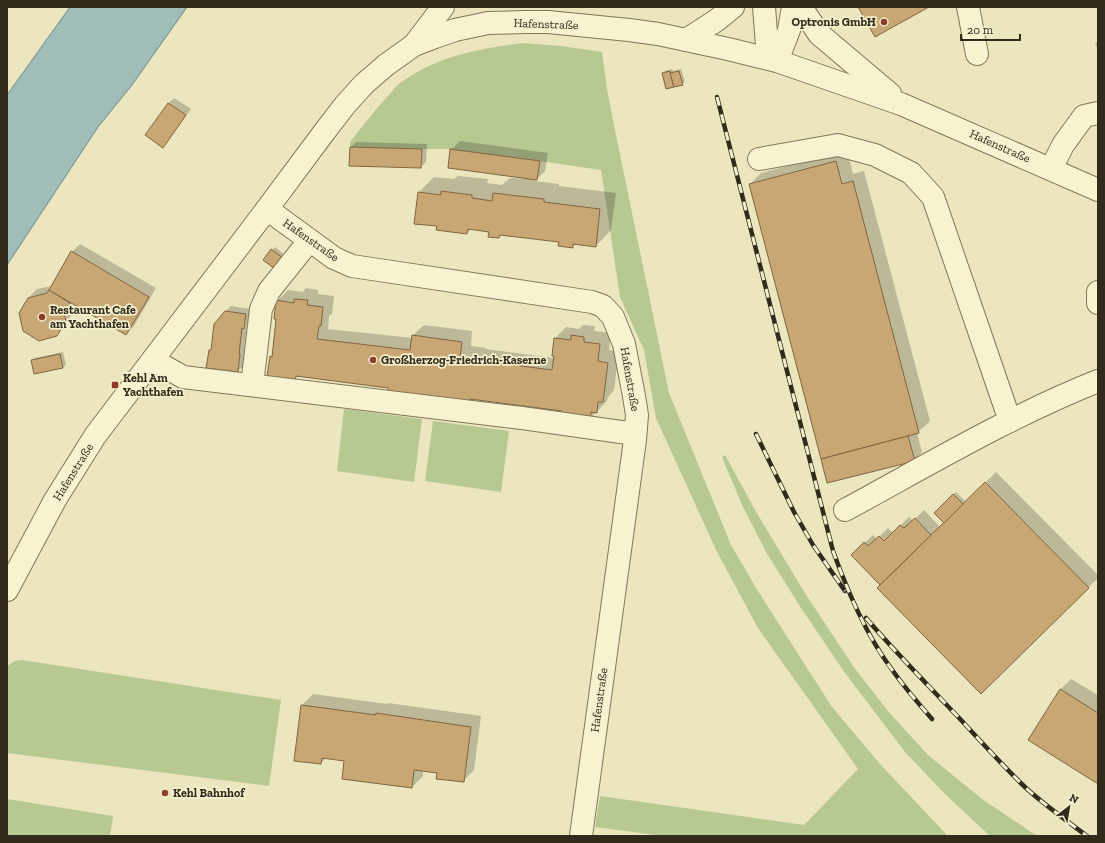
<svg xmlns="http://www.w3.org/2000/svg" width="1105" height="843" viewBox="0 0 1105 843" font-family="'Zilla Slab',serif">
	<rect width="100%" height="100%" fill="#ebe6be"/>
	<g fill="#b8c893">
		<path d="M522 43 561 46 602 52 607 89 615 130 669 393 731 545 756 588 832 707 880 764 948 836H663L595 827 600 796 804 825 858 769 758 628 717 552 656 418 644 350 620 297 601 170 540 161 450 149H422L350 147V142C362 127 374 111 387 97 391 93 395 87 399 84 436 56 478 49 522 43Z"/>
		<polygon points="344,409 422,419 414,482 337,471"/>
		<polygon points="433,421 509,431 501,492 425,481"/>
		<polygon points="725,455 755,510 803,590 853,666 887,710 928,755 982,799 1037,836 990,836 945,794 905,752 845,673 801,608 766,552 742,505 722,457"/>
		<polygon points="22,660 281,700 269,786 7,753 7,666 15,661"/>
		<polygon points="7,799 113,816 110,836 7,836"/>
	</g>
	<polygon fill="#a1bdba" stroke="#698a88" points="70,7 187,7 132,85 98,127 7,265 7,95"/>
	<g fill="#0003">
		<polygon points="1098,41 1098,50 1095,44"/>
		<polygon points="672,69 673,71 681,69 685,82 682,84 663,74 665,71"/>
		<polygon points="174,98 191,109 168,141 163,146 146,135 169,103"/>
		<polygon points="460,141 548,153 545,171 535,181 559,184 559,186 616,193 611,230 596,246 576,243 572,247 560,241 502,234 499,237 490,231 471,229 467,233 438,225 419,192 434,177 454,179 458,176 488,179 487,183 502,185 510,178 526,179 526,178 451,150"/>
		<polygon points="356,142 427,144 426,162 421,167 351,147"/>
		<polygon points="847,151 853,174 864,171 930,421 917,433 922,452 914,460 822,459 823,458 750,184 761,173"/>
		<polygon points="80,244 156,288 134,326 126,334 73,303 72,305 73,312 65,327 56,335 28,298 37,289 52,286 72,252"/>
		<polygon points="275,247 285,255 277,265 264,260"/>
		<polygon points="306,288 318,290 318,294 334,296 332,314 329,316 328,329 412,338 412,336 424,325 472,331 471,346 486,348 486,349 554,358 555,356 553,355 555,338 566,327 579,329 583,325 595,326 594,331 611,333 609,350 619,352 614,390 608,397 607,401 590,419 563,410 473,399 469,402 389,387 299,375 295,379 271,357 273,355 277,319 277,301 288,290 303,292"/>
		<polygon points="231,306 251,309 249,322 247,324 244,349 245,349 243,366 238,371 210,350 212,348 225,312"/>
		<polygon points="63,352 66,365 63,367 35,373 32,360 35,358"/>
		<polygon points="996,472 1098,575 1098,578 981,692 887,579 852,555 873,535 877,539 888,528 893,533 909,517 913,521 924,510 940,527 945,523 935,513 956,492 966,502"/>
		<polygon points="1071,679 1098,695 1098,783 1060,690"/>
		<polygon points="313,694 387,704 388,703 481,716 474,770 463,781 438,772 423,770 423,776 412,787 345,760 326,758 321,763 302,705"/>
	</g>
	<g fill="#c8a775" stroke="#80653f">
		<polygon points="858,7 929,7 875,37"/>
		<polygon points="670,71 674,87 666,89 662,73"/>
		<polygon points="679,71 683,85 674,87 670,73"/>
		<polygon points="168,103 186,115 163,148 145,135"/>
		<polygon points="350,147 422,149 421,168 349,166"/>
		<polygon points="450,149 540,161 537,180 448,168"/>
		<polygon points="836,161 842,184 853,181 919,433 821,459 749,184"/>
		<polygon points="441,191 472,195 472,198 492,201 493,193 544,199 544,202 600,209 596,247 573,244 573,248 558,246 559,242 500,235 499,238 488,237 489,232 468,229 467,234 436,230 437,226 414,224 418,192 441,195"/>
		<polygon points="271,249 283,258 275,269 263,260"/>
		<polygon points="71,251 149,297 126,335 49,290"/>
		<polygon points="49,290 70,303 64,314 66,321 57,336 39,341 23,331 19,313 28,298 47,293"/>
		<polygon points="294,299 308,300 307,305 323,307 321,326 319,326 317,339 410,350 412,335 462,342 460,357 476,359 476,360 552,370 554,356 552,356 554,338 571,340 571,335 584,337 584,342 600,344 598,361 608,363 603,402 598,402 597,413 591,412 590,420 561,416 562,411 470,399 470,403 388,392 388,388 296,376 295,380 267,377 270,356 272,357 276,319 274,319 276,300 294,303"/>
		<polygon points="225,311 246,314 244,329 242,328 239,354 240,354 238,372 206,368 209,350 211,350 214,324"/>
		<polygon points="60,354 63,368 34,374 31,360"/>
		<polygon points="908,436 915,461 827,483 821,459"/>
		<polygon points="985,482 1089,588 981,694 877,588"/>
		<polygon points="953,494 963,504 944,523 934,513"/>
		<polygon points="915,518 931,535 880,585 851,555 864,542 868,546 879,536 884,541 900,525 904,528"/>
		<polygon points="1060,689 1098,713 1098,784 1028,740"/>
		<polygon points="301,705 376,715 376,713 471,727 464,782 436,779 437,773 414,770 412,788 342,779 344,761 322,758 321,764 294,761"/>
	</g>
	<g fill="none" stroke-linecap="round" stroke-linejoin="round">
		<defs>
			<g id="minor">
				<polyline points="764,7 768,58"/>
				<polyline points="801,7 819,34 890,94"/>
				<polyline points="968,7 977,54"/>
				<polyline points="686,40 717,20 733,7"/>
				<polyline points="414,45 443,7"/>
				<polyline points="777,61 789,30 793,7"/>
				<polyline points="759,159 838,145 875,155 911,173 933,197 1010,421"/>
				<polyline points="1051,169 1063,145 1084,116 1098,113"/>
				<polyline points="267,209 334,258 352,266 592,302 603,306 613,317 624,344 634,396 637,415 635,440 581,836"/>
				<polyline points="1098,292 1098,303"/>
				<polyline points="153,360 183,377 522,418 635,434"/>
				<polyline points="252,385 261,309 269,291 309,241"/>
				<path d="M845 510C928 465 1010 416 1098 381"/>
				<polyline points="7,590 55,500 95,436 267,209 322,135 345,105 364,84 386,65 414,45 435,37 455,30 488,23 526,22 548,22 629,30 658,34 728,49 777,61 901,104 1098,190"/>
			</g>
		</defs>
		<use href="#minor" stroke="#827658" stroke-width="24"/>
		<use href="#minor" stroke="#f7f2d0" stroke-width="22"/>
		<defs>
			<g id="rail">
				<path d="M717 97 833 551C848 592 866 635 893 671 905 688 918 703 932 719"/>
				<polyline points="756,434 794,512 813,545 845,591"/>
				<path d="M866 618C896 653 929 686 962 721 983 744 1004 767 1027 789 1046 806 1067 821 1087 836"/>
			</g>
		</defs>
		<use href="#rail" stroke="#322b1c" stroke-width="4.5"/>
		<use href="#rail" stroke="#f3efcd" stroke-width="3" stroke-dasharray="9" stroke-linecap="butt"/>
	</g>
	<g fill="#8e3d2b" stroke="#f3efcd" stroke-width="1.5">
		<circle cx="884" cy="22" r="4"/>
		<circle cx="42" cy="317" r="4"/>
		<circle cx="373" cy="360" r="4"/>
		<rect x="111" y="381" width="8" height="8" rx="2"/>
		<circle cx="165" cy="793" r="4"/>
	</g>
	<g text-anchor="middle" stroke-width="3.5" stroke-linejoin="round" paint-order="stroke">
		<g font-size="12" font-weight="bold" fill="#322b1c" stroke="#f3efcd" text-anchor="start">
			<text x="876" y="26" text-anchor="end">Optronis GmbH</text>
			<text x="50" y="314">Restaurant Cafe<tspan x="50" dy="14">am Yachthafen</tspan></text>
			<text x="381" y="364">Großherzog-Friedrich-Kaserne</text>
			<text x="123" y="382">Kehl Am<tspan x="123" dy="14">Yachthafen</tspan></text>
			<text x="173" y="797">Kehl Bahnhof</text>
		</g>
		<g font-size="12" fill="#322b1c" stroke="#f3efcd">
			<text transform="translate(546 24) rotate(2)" y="4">Hafenstraße</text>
			<text transform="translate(1000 146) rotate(24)" y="4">Hafenstraße</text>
			<text transform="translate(311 240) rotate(35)" y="4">Hafenstraße</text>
			<text transform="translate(630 379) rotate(80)" y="4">Hafenstraße</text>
			<text transform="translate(73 472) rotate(-58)" y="4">Hafenstraße</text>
			<text transform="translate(599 700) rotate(-82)" y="4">Hafenstraße</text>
		</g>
	</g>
	<rect width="1105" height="843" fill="none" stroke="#322b1c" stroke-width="16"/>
	<g transform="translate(1069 807) rotate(31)" stroke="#f3efcd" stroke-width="3" paint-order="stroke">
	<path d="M0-3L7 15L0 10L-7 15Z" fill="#322b1c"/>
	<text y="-6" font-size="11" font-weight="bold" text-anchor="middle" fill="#322b1c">N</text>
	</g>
	<path d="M961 34v6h59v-6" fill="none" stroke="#322b1c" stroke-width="2"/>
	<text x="967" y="34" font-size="12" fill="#322b1c" stroke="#f3efcd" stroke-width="3" paint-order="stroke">20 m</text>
</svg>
